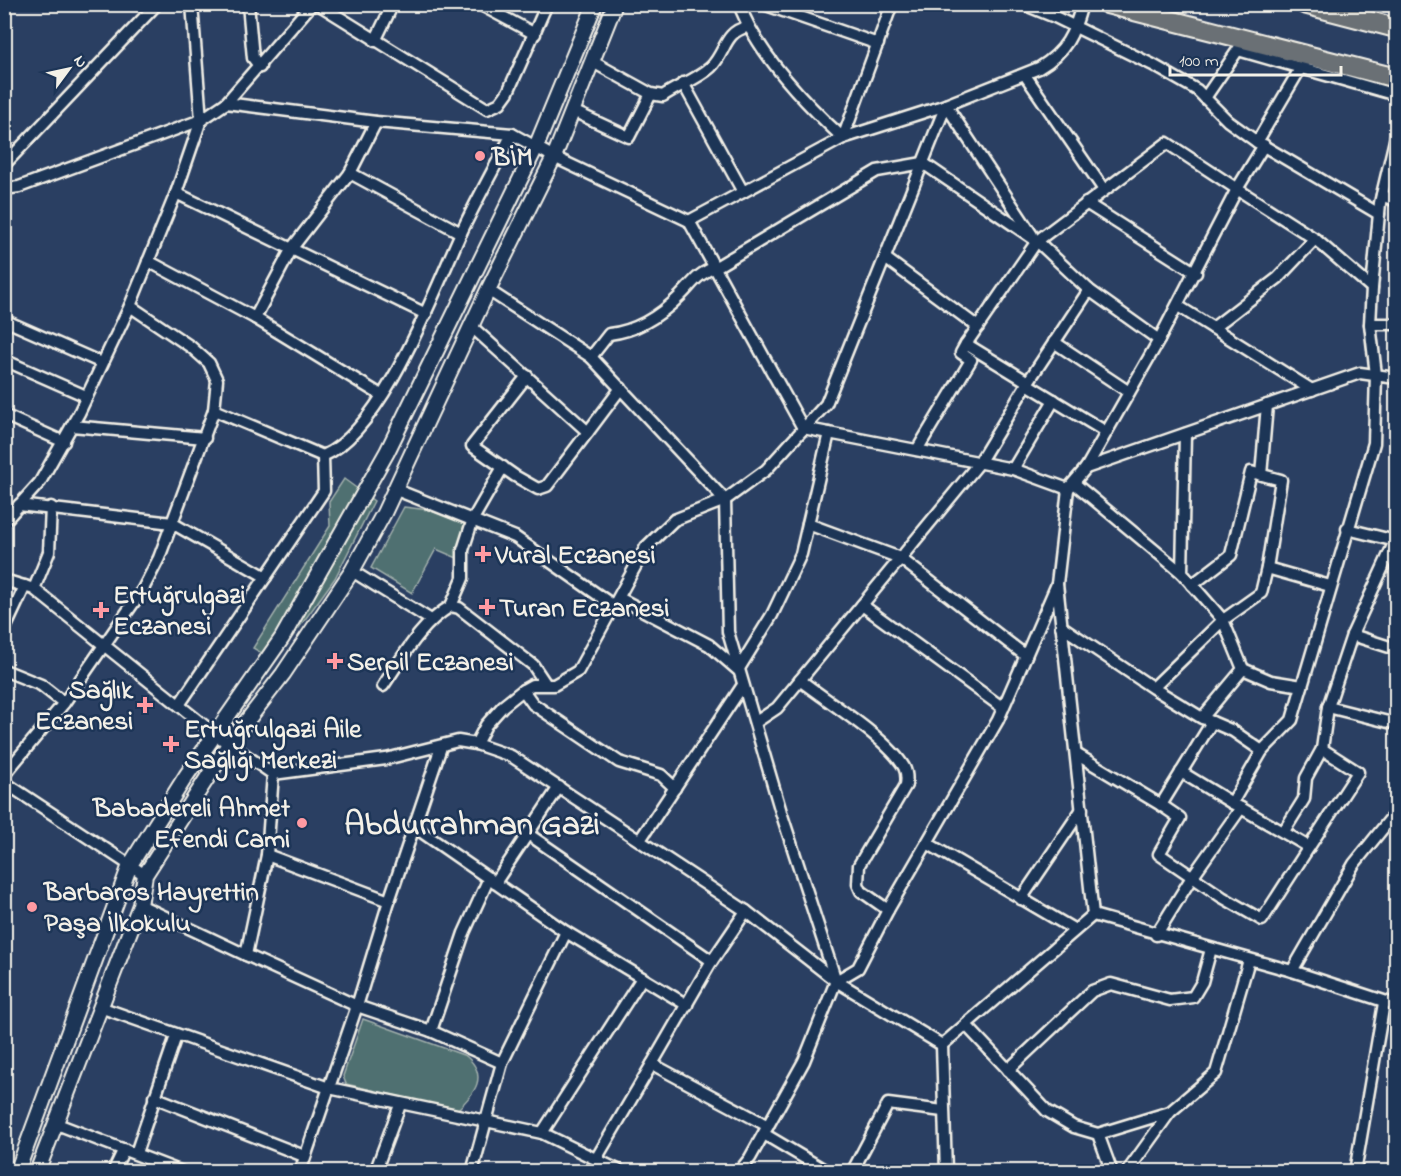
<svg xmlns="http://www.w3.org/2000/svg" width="1401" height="1176" viewBox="0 0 1401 1176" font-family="'Indie Flower',sans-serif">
	<rect width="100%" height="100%" fill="#2a3f62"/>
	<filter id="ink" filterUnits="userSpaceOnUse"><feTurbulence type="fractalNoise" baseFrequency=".0167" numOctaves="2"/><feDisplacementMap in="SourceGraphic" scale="12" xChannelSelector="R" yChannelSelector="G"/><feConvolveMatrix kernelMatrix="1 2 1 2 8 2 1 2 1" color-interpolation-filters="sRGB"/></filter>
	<g filter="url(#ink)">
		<g fill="#4f7071" stroke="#a2b0ac" stroke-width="1.5">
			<polygon points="344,479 374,501 335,578 275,661 253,648 330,526 329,502"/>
			<polygon points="404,507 429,510 466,524 457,558 436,549 412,593 371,568"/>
			<path d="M363 1019 466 1056C489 1076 475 1093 457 1110L346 1084 343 1076Z"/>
		</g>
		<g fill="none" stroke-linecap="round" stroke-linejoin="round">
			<defs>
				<g id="street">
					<polyline points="248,4 253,58 260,67"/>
					<polyline points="318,4 487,109 500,103 508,92 547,4"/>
					<polyline points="479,4 535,34"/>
					<path d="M739 4C757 53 805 103 843 138"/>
					<polyline points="763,4 878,44"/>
					<polyline points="1023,4 1055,17 1153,65 1197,90 1228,121 1257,142 1379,214"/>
					<polyline points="375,41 393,4"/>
					<polyline points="1238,50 1396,95"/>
					<path d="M593 62 651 94 663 96C677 86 698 79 711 67 726 52 724 32 747 27"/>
					<polyline points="1025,75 1104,190"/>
					<path d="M683 83 743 192 843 138 943 106 1039 68C1066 52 1074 34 1082 4"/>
					<polyline points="1205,98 1242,44"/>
					<polyline points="946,105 1032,235"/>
					<polyline points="573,111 629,137 651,94"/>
					<polyline points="512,134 554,157 689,221 803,428 1013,469 1068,489 1086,468 1360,373 1396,378"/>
					<polyline points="843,138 892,4"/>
					<polyline points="1257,142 1303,64"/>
					<polyline points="4,165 157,4"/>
					<polyline points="350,173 461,233"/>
					<polyline points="4,189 19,187 201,120 226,103 312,4"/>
					<polyline points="176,193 426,314"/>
					<polyline points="1382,195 1396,201"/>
					<polyline points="1086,203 1196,273"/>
					<polyline points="689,221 743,192"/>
					<polyline points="885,258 978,327"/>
					<polyline points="148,261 255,318 381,395"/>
					<polyline points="488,290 591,357 725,500 728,632 781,812 836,981 804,1061 750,1158 739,1172"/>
					<polyline points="1178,306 1312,390"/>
					<polyline points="255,318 292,248 350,173 376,122"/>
					<polyline points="4,320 102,363"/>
					<polyline points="1370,324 1396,324"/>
					<polyline points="471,326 588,432 621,388"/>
					<polyline points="1213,328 1278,278 1315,239"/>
					<polyline points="1054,342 1129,392"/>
					<path d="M591 357 609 334C637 331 660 316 680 296 693 283 698 273 716 267L877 171 923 163 1037 241 1089 290 1159 340 1237 189 1315 239 1372 288"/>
					<polyline points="4,360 86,396"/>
					<polyline points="527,376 472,446 515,476 538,489 547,486 588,432"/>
					<polyline points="1028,382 1089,290"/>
					<polyline points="1027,384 1106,432"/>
					<polyline points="214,410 323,456"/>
					<polyline points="4,415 64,442"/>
					<polyline points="72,426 205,438"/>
					<polyline points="1185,434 1182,573 1223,620 1261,593 1267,568 1330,586"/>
					<polyline points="917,450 971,360 961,353 966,344"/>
					<polyline points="1086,468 1159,340"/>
					<polyline points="1013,469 1054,400"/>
					<polyline points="1261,475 1267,405"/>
					<polyline points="1074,483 1182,573"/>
					<polyline points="394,489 515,537 614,606"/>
					<polyline points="19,505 172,523 266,577"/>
					<polyline points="4,522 40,482 79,413 130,306 176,193 201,120 192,4"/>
					<polyline points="808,524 900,558 1026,656"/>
					<polyline points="1347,529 1396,541"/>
					<polyline points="1395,541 1352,635 1396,649"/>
					<polyline points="352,571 431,620"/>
					<polyline points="4,580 34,589 216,735 273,774 386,759 458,741 476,744 511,756 746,911 836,981 858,968 888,910 998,720 1057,584 1068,489"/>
					<polyline points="1192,585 1231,555 1251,472 1281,480 1267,568"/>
					<polyline points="34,589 49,552 51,507"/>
					<polyline points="619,598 709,645 738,670 772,615 801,554 829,433"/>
					<polyline points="862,605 1003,708"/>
					<polyline points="451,606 463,578 463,550 473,519 503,467"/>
					<polyline points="1061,626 1153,688 1223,620 1243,669 1202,718 1153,688"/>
					<polyline points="4,631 25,586"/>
					<polyline points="1243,669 1271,681 1302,686"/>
					<polyline points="4,670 41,685 64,703"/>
					<path d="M800 680C828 702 887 738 904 767 907 773 907 779 906 785L859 865 858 884 861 891 888 910"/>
					<path d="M383 686C403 657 420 624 451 606L459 608 533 665 545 683"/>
					<polyline points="523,690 533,704 619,762 661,775 675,788"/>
					<path d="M179 705 324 491 323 456C383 430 433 294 460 235 476 201 495 167 512 134L376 122 226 103"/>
					<polyline points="1328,707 1396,724"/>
					<polyline points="1205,719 1233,731 1262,751"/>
					<polyline points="756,722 777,708 979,463 1028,382 966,344 1037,241 1167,143 1237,189 1264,145"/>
					<polyline points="476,744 486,725 503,706 523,690 532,685 554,685 578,671 646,547 674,520 725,500 766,470 826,404 946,105"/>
					<polyline points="1322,749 1328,707 1352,635"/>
					<polyline points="1076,754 1161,805 1212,722"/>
					<polyline points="1181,772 1232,803"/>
					<polyline points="273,774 267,855 246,955 357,1006 431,1031 502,1063"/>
					<polyline points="4,775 64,703 143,589 159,558 214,410 217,380 209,363 191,347 130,306"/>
					<polyline points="4,782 145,875"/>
					<polyline points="1161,805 1180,818 1159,854 1222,897 1262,920 1309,847"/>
					<polyline points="1241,808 1309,847 1358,772 1322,749 1306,778 1304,799 1284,831"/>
					<polyline points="413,826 566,932"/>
					<polyline points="528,834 712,961"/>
					<polyline points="640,840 743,685"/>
					<polyline points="927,843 1075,930"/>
					<polyline points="267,855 389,901"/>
					<polyline points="495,883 559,787"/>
					<polyline points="1021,899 1082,809"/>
					<polyline points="140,905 246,955"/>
					<polyline points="1093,915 1292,971 1396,1005"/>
					<polyline points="1156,935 1192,877 1241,808 1232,803 1262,751 1292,720 1374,443 1376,375 1370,324 1372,288 1380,203 1396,136"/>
					<polyline points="1292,971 1354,864 1396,812"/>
					<polyline points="836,981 942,1045"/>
					<polyline points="100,1007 329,1088 486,1121 472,1172"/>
					<polyline points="966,1025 1047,1111 1074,1127 1098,1134 1170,1112 1216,1073 1249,960"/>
					<polyline points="431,1031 464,933 489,878"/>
					<polyline points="652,1064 710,964 746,911"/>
					<polyline points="1008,1070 1092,991 1111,984 1170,1000 1193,997 1202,982 1211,949"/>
					<polyline points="154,1097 304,1156"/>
					<polyline points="57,1124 182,1172"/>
					<polyline points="542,1133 642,978"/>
					<polyline points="764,1134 828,1172"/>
					<polyline points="1098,1134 1112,1172"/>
					<polyline points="136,1153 176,1036"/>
					<polyline points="596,1159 652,1064 768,1126"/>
					<polyline points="113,1172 124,1149"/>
					<polyline points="300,1172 357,1006 389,901 441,747"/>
					<polyline points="375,1172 400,1105"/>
					<polyline points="622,1172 542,1133 486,1121 502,1063 566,932 687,1005"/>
					<polyline points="852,1172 888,1104 943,1111"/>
					<polyline points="946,1172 942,1045 1093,915 1057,584"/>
					<polyline points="1127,1172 1170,1112"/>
					<polyline points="1355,1172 1384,1003"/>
				</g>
				<g id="secondary">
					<polyline points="17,1172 130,865 186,776 282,638 387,452 536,147 595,4"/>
					<polyline points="37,1172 140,905 145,875 229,744 283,674 352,571 384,513 488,290 554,157 615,4"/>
				</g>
				<g id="highway">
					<polyline points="1107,4 1396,78"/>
					<polyline points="1304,4 1396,28"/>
				</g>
			</defs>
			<use href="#street" stroke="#f4f1e8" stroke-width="15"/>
			<use href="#secondary" stroke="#f4f1e8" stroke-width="18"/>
			<use href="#highway" stroke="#f4f1e8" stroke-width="22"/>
			<use href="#street" stroke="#1d3557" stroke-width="10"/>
			<use href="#secondary" stroke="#1d3557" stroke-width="14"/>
			<use href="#highway" stroke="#6a7074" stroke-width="18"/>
		</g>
	</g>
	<g fill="#ff9aa2" stroke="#1d3557" stroke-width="2">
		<circle cx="480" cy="156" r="6"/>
		<path d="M480 545h6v6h6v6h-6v6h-6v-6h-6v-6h6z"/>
		<path d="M484 598h6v6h6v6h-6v6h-6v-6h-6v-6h6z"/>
		<path d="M98 601h6v6h6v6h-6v6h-6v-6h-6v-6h6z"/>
		<path d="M332 652h6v6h6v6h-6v6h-6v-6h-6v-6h6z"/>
		<path d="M142 696h6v6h6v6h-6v6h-6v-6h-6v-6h6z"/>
		<path d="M168 735h6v6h6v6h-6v6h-6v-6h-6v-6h6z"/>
		<circle cx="302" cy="823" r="6"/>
		<circle cx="32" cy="907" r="6"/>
	</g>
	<g text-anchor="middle" stroke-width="5" stroke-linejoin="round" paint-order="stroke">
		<g font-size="27" font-weight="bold" fill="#f4f1e8" stroke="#1d3557" text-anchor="start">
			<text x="492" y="165">BİM</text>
			<text x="495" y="563">Vural Eczanesi</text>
			<text x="113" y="603">Ertuğrulgazi<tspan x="113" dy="31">Eczanesi</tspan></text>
			<text x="499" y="616">Turan Eczanesi</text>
			<text x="347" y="670">Serpil Eczanesi</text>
			<text x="133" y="698" text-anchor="end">Sağlık<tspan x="133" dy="31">Eczanesi</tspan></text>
			<text x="184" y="737">Ertuğrulgazi Aile<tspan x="184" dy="31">Sağlığı Merkezi</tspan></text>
			<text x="290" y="816" text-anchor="end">Babadereli Ahmet<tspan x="290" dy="31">Efendi Cami</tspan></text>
			<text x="44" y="900">Barbaros Hayrettin<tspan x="44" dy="31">Paşa İlkokulu</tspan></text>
		</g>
		<g font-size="33" font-weight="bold" fill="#f4f1e8" stroke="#1d3557">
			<text x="472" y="834">Abdurrahman Gazi</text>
		</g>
	</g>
	<rect width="1401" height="1176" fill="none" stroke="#1d3557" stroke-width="24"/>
	<rect x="12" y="12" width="1377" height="1152" fill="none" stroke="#f4f1e8" stroke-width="2" filter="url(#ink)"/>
	<g transform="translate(69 69) rotate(57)" stroke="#1d3557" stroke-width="4.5" paint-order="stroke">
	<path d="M0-4.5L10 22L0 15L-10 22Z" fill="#f4f1e8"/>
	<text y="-9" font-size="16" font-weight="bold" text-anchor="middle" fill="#f4f1e8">N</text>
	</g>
	<path d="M1170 66v9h171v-9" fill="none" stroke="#f4f1e8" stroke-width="3"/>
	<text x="1179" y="66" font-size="18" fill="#f4f1e8" stroke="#1d3557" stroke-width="4.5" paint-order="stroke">100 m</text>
</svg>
